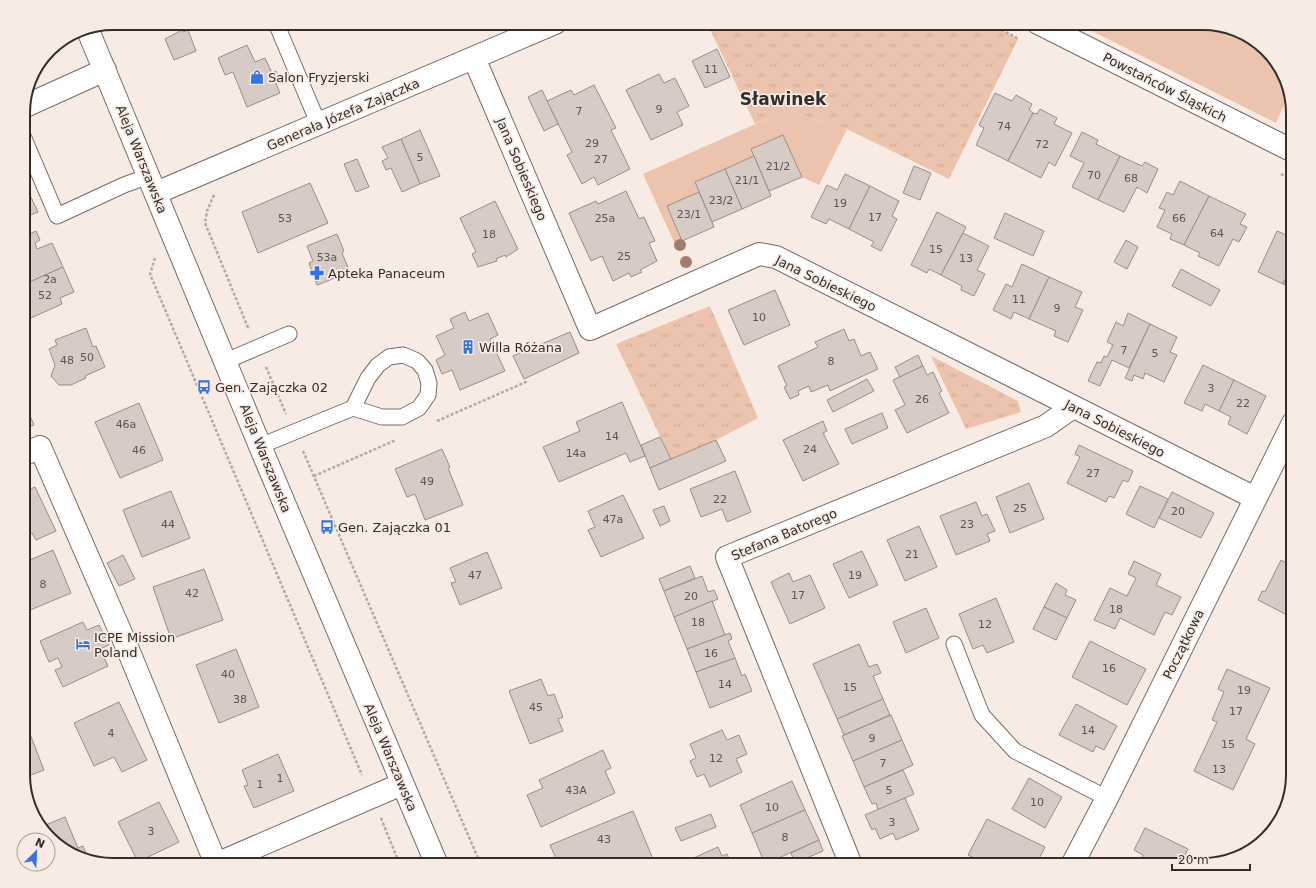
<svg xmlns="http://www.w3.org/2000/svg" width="1316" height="888" viewBox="0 0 1316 888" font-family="'DejaVu Sans',sans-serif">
	<defs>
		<pattern id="grass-tufts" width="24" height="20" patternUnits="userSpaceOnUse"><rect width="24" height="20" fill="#ecc3ad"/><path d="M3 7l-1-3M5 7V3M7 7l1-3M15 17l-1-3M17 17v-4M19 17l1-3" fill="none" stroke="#cba895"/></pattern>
	</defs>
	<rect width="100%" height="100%" fill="#f7ebe4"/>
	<g fill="url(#grass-tufts)">
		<polygon points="707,23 987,23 1018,39 949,179 847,129 785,111 755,124"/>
		<polygon points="710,306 758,418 716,440 671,459 616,344"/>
		<polygon points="931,356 1018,401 1021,412 966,429"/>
	</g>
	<g fill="#ecc3ad">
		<polygon points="1076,23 1203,23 1253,38 1284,73 1289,94 1276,123"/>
		<polygon points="785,111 847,129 819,185 802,177 783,135 751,149 754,156 695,182 699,192 667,206 682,241 675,244 643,174"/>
	</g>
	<g fill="#d7cbc5" stroke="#988d87">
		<polygon points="182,30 183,32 188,30 196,51 174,60 165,39"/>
		<polygon points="247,45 255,62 265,58 272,73 276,71 279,79 275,81 280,93 247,107 233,72 225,75 218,58"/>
		<polygon points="717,49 730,77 705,88 692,61"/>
		<polygon points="659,74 664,83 675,78 689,106 677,112 683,125 651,140 626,90"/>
		<polygon points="594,85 616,128 611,130 630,169 598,185 594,177 582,184 567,155 572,152 547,101 571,90 574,95"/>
		<polygon points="542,90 558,124 544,131 528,97"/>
		<polygon points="995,93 1012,101 1016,95 1032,104 1029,110 1033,113 1008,161 976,145 984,128 979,125"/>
		<polygon points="1040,109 1057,118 1054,124 1072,133 1055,166 1049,162 1041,178 1008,161 1033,113 1037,114"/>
		<polygon points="420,130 440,176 420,184 401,139"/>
		<polygon points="1082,132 1098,140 1096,144 1120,156 1098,200 1072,187 1084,163 1070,156"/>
		<polygon points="783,135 802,177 769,191 751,149"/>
		<polygon points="401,139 420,184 402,192 391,168 386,170 382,161 388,158 382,147"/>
		<polygon points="754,156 771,196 742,209 725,169"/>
		<polygon points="1120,156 1142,166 1145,162 1158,169 1147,193 1137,187 1124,212 1098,200"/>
		<polygon points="357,159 369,187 356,192 344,164"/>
		<polygon points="914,166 931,173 920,200 903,193"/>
		<polygon points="725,169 742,209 712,222 695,182"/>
		<polygon points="845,174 870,186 849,229 829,219 826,224 811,217 827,185 837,190"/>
		<polygon points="1180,181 1209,196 1184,245 1170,239 1172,234 1157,227 1165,210 1159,208 1167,192 1173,195"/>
		<polygon points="310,183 328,223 258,253 242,212"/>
		<polygon points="870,186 899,201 892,216 897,219 881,251 871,246 874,242 849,229"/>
		<polygon points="28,191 38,212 23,218 23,193"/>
		<polygon points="626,191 639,219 644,217 655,241 649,243 657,261 640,270 642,272 631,277 629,273 613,281 602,256 591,261 569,213 596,201 598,204"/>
		<polygon points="699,192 714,227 682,241 667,206"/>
		<polygon points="1209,196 1246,214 1240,224 1247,227 1239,242 1233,239 1219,266 1198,256 1200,253 1184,245"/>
		<polygon points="495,201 518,249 506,257 505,255 496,259 497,261 478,267 472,254 476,252 460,218"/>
		<polygon points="937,212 966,227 941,275 929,269 927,273 911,265"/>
		<polygon points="1005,213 1044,231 1033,256 994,238"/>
		<polygon points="36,231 40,240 35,243 37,249 52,243 63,267 23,285 23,237"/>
		<polygon points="1277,231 1293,238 1293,264 1283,284 1258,272"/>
		<polygon points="963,233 989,246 977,270 985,274 974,296 961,290 962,286 941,275"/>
		<polygon points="337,234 344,251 342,253 350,272 317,285 309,263 313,261 307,246"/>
		<polygon points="1126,240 1138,247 1127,269 1114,262"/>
		<polygon points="1022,264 1049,277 1029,319 1014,312 1011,319 993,310 1006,284 1012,287"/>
		<polygon points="1293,264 1293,289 1283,284"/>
		<polygon points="63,267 74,292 60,298 62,304 31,318 23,299 23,285"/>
		<polygon points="1181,269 1220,290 1211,306 1172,286"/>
		<polygon points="1049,277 1082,292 1075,307 1083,310 1068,342 1054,336 1056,331 1029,319"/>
		<polygon points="775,290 790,325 744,345 728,310"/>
		<polygon points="465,312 469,321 488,313 498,335 490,339 505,371 460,390 452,370 442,374 436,360 445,355 436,336 454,328 450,319"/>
		<polygon points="1128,313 1150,324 1129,368 1112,360 1100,386 1088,381 1097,362 1101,363 1104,356 1107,357 1113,345 1107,342 1116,322 1123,326"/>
		<polygon points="1150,324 1177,337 1170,352 1177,355 1164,382 1145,373 1143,379 1134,375 1132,381 1125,378"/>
		<polygon points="86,328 93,347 96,346 105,367 85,376 86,378 71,385 59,385 51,376 55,365 49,349 57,345 55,340"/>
		<polygon points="844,329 849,341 854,339 861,356 870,352 878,369 830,391 828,385 811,392 809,386 798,391 799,395 790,399 784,387 787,386 778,366 818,347 815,342"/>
		<polygon points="570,332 579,353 524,379 513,356"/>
		<polygon points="918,355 923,366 900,377 895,367"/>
		<polygon points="1203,365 1234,380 1219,411 1205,404 1202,411 1184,403"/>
		<polygon points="923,366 927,375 933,372 942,391 939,393 949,413 907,433 895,410 905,405 893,380"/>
		<polygon points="867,379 874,391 833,412 827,400"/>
		<polygon points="1234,380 1266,396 1247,434 1228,424 1231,417 1219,411"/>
		<polygon points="23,400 34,425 23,429"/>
		<polygon points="622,402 645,456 630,462 626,453 559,482 543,447 580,431 576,422"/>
		<polygon points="139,403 163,460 120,478 95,422"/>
		<polygon points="882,413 888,428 852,444 845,429"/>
		<polygon points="823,421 827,431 823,433 839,464 803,481 783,440"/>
		<polygon points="660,437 671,459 650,468 641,445"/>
		<polygon points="716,440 726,461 659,490 650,468"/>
		<polygon points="1079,445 1133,471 1128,482 1123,480 1114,498 1109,496 1106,502 1067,483 1080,457 1075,454"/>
		<polygon points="442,449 450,467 448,468 463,505 425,520 415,494 407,497 395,469"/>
		<polygon points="735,471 751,512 727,522 722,509 701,517 690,489"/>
		<polygon points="1029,483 1044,519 1010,533 996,497"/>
		<polygon points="1140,486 1168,499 1154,528 1126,514"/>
		<polygon points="35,487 56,531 36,540 32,533 23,537 23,493"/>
		<polygon points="171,491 190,538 142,557 123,510"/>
		<polygon points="1172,492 1214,513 1201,538 1159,518"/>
		<polygon points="623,495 644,538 601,557 588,530 595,527 588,511"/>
		<polygon points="976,502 982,516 987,514 995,531 987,534 990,541 956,555 940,516"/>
		<polygon points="664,506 670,521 660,526 653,510"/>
		<polygon points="919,526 937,567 905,581 887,540"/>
		<polygon points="53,550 71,593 23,613 23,563"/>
		<polygon points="862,551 878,585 849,598 833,564"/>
		<polygon points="487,552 502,588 460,605 451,583 456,582 450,568"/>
		<polygon points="123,555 135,579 119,586 107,563"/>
		<polygon points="1281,560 1293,567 1293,618 1258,600 1262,591 1265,592"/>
		<polygon points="1134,561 1161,574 1156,585 1181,597 1172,615 1165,612 1154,635 1120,618 1115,629 1094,620 1110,588 1127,596 1136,578 1128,574"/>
		<polygon points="690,566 695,578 664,591 659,579"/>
		<polygon points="204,569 223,620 171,639 153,587"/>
		<polygon points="789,573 793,582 810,575 825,608 790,624 771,582"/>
		<polygon points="702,576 708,592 714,590 718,599 674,617 664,591"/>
		<polygon points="1056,583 1067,590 1065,595 1076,600 1067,618 1044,607"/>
		<polygon points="996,598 1014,642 987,653 983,645 973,649 959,614"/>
		<polygon points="712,601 725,635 687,649 674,617"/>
		<polygon points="1044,607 1067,618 1056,640 1033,629"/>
		<polygon points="926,608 939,638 906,653 893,622"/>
		<polygon points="83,622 87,630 99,625 109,645 100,649 108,666 63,687 55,670 62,667 58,658 49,662 40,641"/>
		<polygon points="730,633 732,639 728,641 735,658 696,672 687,649"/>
		<polygon points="1090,641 1146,669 1127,705 1072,677"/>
		<polygon points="859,644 869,667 877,664 881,673 873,676 883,699 837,719 813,664"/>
		<polygon points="236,649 259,707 219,723 196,665"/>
		<polygon points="735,658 742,676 745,674 752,691 710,708 696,672"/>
		<polygon points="1227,669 1270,688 1246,739 1255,744 1233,790 1194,771 1217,722 1212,720 1224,692 1218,689"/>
		<polygon points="541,679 548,696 554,694 563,717 558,719 563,731 530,744 509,691"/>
		<polygon points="883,699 890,715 844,735 837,719"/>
		<polygon points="119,702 147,760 122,772 114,757 94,766 74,723"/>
		<polygon points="1076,704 1117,726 1104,750 1096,746 1093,752 1059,735"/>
		<polygon points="891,715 902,740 853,761 842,736"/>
		<polygon points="23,716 44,770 23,778"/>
		<polygon points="722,730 727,740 739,735 747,754 736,759 742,772 710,787 704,774 697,777 690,761 696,758 690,744"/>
		<polygon points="902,740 913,765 864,787 853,761"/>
		<polygon points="603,750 611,768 605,771 615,793 541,827 527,795 543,788 539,780"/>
		<polygon points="278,754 294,791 254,808 244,786 248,785 242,770"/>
		<polygon points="903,770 914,794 878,810 876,803 872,804 864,787"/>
		<polygon points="1029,778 1062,797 1045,828 1012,809"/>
		<polygon points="792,781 805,810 752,833 740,805"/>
		<polygon points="905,798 919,830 896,840 893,833 880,839 875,828 872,830 865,815"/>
		<polygon points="159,802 179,842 138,862 118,822"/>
		<polygon points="805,810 819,840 765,864 752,833"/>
		<polygon points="633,811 653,859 639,865 559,865 550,845"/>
		<polygon points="711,814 716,827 681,841 675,828"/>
		<polygon points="65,817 78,848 83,846 88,858 63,850 41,827"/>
		<polygon points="987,819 1045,847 1036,865 989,865 968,855"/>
		<polygon points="1145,828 1188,849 1180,865 1138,865 1143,855 1134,850"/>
		<polygon points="819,840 823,851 795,863 791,853"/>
		<polygon points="718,847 722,856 727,854 732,865 689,865 687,861"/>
	</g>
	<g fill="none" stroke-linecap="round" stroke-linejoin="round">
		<defs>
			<g id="lane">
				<polyline points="276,23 319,125"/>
				<polyline points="23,136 57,216 124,185 149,176"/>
				<polyline points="226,361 289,334"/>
				<polyline points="260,446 353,408 368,378 378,365 389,357 403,355 417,361 425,370 429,383 428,395 419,408 402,417 382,417 353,408"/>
				<polyline points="954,644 982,715 1015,751 1107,798"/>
			</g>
			<g id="street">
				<polyline points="1038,23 1293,151"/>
				<polyline points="474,58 590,329 759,254 776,257 1255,498"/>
				<polyline points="23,107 105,70"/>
				<polyline points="156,193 555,23"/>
				<polyline points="23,455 40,447 127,647 216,864"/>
				<polyline points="214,865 402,784"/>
				<polyline points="851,865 727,557 1046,426 1073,407"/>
				<polyline points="1072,865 1107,798 1293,423"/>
			</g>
			<polyline id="secondary" points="87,28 260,446 437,865"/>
		</defs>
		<use href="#lane" stroke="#776c67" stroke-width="17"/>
		<use href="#street" stroke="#776c67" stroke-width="24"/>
		<use href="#secondary" stroke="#776c67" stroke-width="24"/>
		<g stroke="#b3aaa4" stroke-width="2.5" stroke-dasharray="3 2" stroke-linecap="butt">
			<polyline points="988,23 1019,39"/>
			<polyline points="578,30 594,23"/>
			<polyline points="1281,174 1293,181"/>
			<polyline points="214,195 207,211 205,223 249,330"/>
			<polyline points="155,258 150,274 362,775"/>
			<polyline points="266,367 286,414"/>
			<polyline points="437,421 528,381"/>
			<polyline points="303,451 481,865"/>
			<polyline points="314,476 396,440"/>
			<polyline points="381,818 400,865"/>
			<polyline points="182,865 190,862"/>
		</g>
		<use href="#lane" stroke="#fff" stroke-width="15"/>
		<use href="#street" stroke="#fff" stroke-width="22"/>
		<use href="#secondary" stroke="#fff" stroke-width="22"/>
	</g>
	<g fill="#a07e67">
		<circle cx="680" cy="245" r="6"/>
		<circle cx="686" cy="262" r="6"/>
	</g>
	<defs>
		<symbol id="shop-bare" viewBox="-9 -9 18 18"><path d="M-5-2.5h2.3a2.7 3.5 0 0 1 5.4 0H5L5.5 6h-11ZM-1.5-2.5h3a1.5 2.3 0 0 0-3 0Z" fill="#3274e1" stroke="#f7ebe4" stroke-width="2.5" paint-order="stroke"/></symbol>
		<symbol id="pharmacy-bare" viewBox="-9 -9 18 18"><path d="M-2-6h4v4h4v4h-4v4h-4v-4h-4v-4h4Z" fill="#3274e1" stroke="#f7ebe4" stroke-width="2.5" paint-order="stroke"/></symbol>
		<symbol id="building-bare" viewBox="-9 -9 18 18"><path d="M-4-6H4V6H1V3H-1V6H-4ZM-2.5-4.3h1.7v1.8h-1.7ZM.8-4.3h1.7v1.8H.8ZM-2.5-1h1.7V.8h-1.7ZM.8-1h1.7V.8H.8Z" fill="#3274e1" stroke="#f7ebe4" stroke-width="2.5" paint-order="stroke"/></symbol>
		<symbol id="bus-bare" viewBox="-9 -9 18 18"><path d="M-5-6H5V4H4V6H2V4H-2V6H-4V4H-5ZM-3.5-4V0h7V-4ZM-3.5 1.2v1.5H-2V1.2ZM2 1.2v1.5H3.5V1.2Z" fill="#3274e1" stroke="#f7ebe4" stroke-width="2.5" paint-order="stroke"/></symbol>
		<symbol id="hotel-bare" viewBox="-9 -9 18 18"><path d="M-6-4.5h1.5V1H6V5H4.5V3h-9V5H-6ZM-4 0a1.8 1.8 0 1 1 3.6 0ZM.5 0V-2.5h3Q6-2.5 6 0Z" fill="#3274e1" stroke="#f7ebe4" stroke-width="2.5" paint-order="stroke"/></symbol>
	</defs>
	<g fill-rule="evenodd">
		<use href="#shop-bare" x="247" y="67" width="20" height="20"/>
		<use href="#pharmacy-bare" x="307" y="263" width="20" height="20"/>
		<use href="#building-bare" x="458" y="337" width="20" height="20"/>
		<use href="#bus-bare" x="194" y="377" width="20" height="20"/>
		<use href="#bus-bare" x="317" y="517" width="20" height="20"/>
		<use href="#hotel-bare" x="73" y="634" width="20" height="20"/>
	</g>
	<g text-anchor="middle" stroke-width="3.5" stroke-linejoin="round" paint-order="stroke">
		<g font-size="11" fill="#5b5552">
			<text x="711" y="73">11</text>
			<text x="659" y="113">9</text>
			<text x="579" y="115">7</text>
			<text x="1004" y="130">74</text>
			<text x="592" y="147">29</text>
			<text x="1042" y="148">72</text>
			<text x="420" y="161">5</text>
			<text x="601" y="163">27</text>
			<text x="778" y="170">21/2</text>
			<text x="1094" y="179">70</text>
			<text x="1131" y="182">68</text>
			<text x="747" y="184">21/1</text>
			<text x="721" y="204">23/2</text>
			<text x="840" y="207">19</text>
			<text x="689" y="218">23/1</text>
			<text x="875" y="221">17</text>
			<text x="285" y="222">53</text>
			<text x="605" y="222">25a</text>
			<text x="1179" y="222">66</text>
			<text x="1217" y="237">64</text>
			<text x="489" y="238">18</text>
			<text x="936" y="253">15</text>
			<text x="624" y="260">25</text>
			<text x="327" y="261">53a</text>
			<text x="966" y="262">13</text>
			<text x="50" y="283">2a</text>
			<text x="45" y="299">52</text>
			<text x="1019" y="303">11</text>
			<text x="1057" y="312">9</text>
			<text x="759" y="321">10</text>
			<text x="1124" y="354">7</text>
			<text x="1155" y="357">5</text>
			<text x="87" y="361">50</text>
			<text x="67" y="364">48</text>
			<text x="831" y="365">8</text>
			<text x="1211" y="392">3</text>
			<text x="922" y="403">26</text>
			<text x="1243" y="407">22</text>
			<text x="126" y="428">46a</text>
			<text x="612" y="440">14</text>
			<text x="810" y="453">24</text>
			<text x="139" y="454">46</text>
			<text x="576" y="457">14a</text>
			<text x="1093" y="477">27</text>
			<text x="427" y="485">49</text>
			<text x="720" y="503">22</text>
			<text x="1020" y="512">25</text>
			<text x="1178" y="515">20</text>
			<text x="613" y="523">47a</text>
			<text x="168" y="528">44</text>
			<text x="967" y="528">23</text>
			<text x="912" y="558">21</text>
			<text x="475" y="579">47</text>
			<text x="855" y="579">19</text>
			<text x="43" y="588">8</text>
			<text x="192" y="597">42</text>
			<text x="798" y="599">17</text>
			<text x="691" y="600">20</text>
			<text x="1116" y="613">18</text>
			<text x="698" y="626">18</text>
			<text x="985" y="628">12</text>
			<text x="711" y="657">16</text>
			<text x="1109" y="672">16</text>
			<text x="228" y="678">40</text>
			<text x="725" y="688">14</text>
			<text x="850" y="691">15</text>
			<text x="1244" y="694">19</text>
			<text x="240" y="703">38</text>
			<text x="536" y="711">45</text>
			<text x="1236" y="715">17</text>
			<text x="1088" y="734">14</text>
			<text x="111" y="737">4</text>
			<text x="872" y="742">9</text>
			<text x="1228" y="748">15</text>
			<text x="716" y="762">12</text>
			<text x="883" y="767">7</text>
			<text x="1219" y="773">13</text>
			<text x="280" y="782">1</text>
			<text x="260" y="788">1</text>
			<text x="576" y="794">43A</text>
			<text x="889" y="794">5</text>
			<text x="1037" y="806">10</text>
			<text x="772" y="811">10</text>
			<text x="892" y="826">3</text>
			<text x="151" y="835">3</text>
			<text x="785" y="841">8</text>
			<text x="604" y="843">43</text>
		</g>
		<g font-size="13" fill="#322e2b" stroke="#f7ebe4" text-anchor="start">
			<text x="268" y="82">Salon Fryzjerski</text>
			<text x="328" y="278">Apteka Panaceum</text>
			<text x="479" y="352">Willa Różana</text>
			<text x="215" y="392">Gen. Zajączka 02</text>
			<text x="338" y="532">Gen. Zajączka 01</text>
			<text x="94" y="642">ICPE Mission<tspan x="94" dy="15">Poland</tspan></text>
		</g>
		<g font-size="13" fill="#322e2b" stroke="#f7ebe4">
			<text transform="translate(1165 87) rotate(27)" y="5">Powstańców Śląskich</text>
			<text transform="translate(343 114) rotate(-23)" y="5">Generała Józefa Zajączka</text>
			<text transform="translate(142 159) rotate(68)" y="5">Aleja Warszawska</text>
			<text transform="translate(522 169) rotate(67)" y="5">Jana Sobieskiego</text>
			<text transform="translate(826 283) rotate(26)" y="5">Jana Sobieskiego</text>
			<text transform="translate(1115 428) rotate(27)" y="5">Jana Sobieskiego</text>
			<text transform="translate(266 458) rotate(68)" y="5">Aleja Warszawska</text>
			<text transform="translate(784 534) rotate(-23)" y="5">Stefana Batorego</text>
			<text transform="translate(1183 644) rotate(-64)" y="5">Początkowa</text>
			<text transform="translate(391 757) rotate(67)" y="5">Aleja Warszawska</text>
		</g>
		<g font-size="17" font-weight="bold" fill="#322e2b" stroke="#f7ebe4">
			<text x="783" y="105">Sławinek</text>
		</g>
	</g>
	<path d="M0 0H1316V888H0ZM113 30H1203A83 83 0 0 1 1286 113V775A83 83 0 0 1 1203 858H113A83 83 0 0 1 30 775V113A83 83 0 0 1 113 30Z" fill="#f7ebe4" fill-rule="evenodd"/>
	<path fill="none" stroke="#322e2b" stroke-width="2" d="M113 30H1203A83 83 0 0 1 1286 113V775A83 83 0 0 1 1203 858H113A83 83 0 0 1 30 775V113A83 83 0 0 1 113 30Z"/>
	<g transform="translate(36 852) rotate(24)"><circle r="19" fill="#f7ebe4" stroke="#a89f9a"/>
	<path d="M0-3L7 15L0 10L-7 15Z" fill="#3274e1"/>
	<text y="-6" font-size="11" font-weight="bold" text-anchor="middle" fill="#322e2b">N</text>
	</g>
	<path d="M1172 864v6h78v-6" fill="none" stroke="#322e2b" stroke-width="2"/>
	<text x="1178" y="864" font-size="12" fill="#322e2b" stroke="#f7ebe4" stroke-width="3" paint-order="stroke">20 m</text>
</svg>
